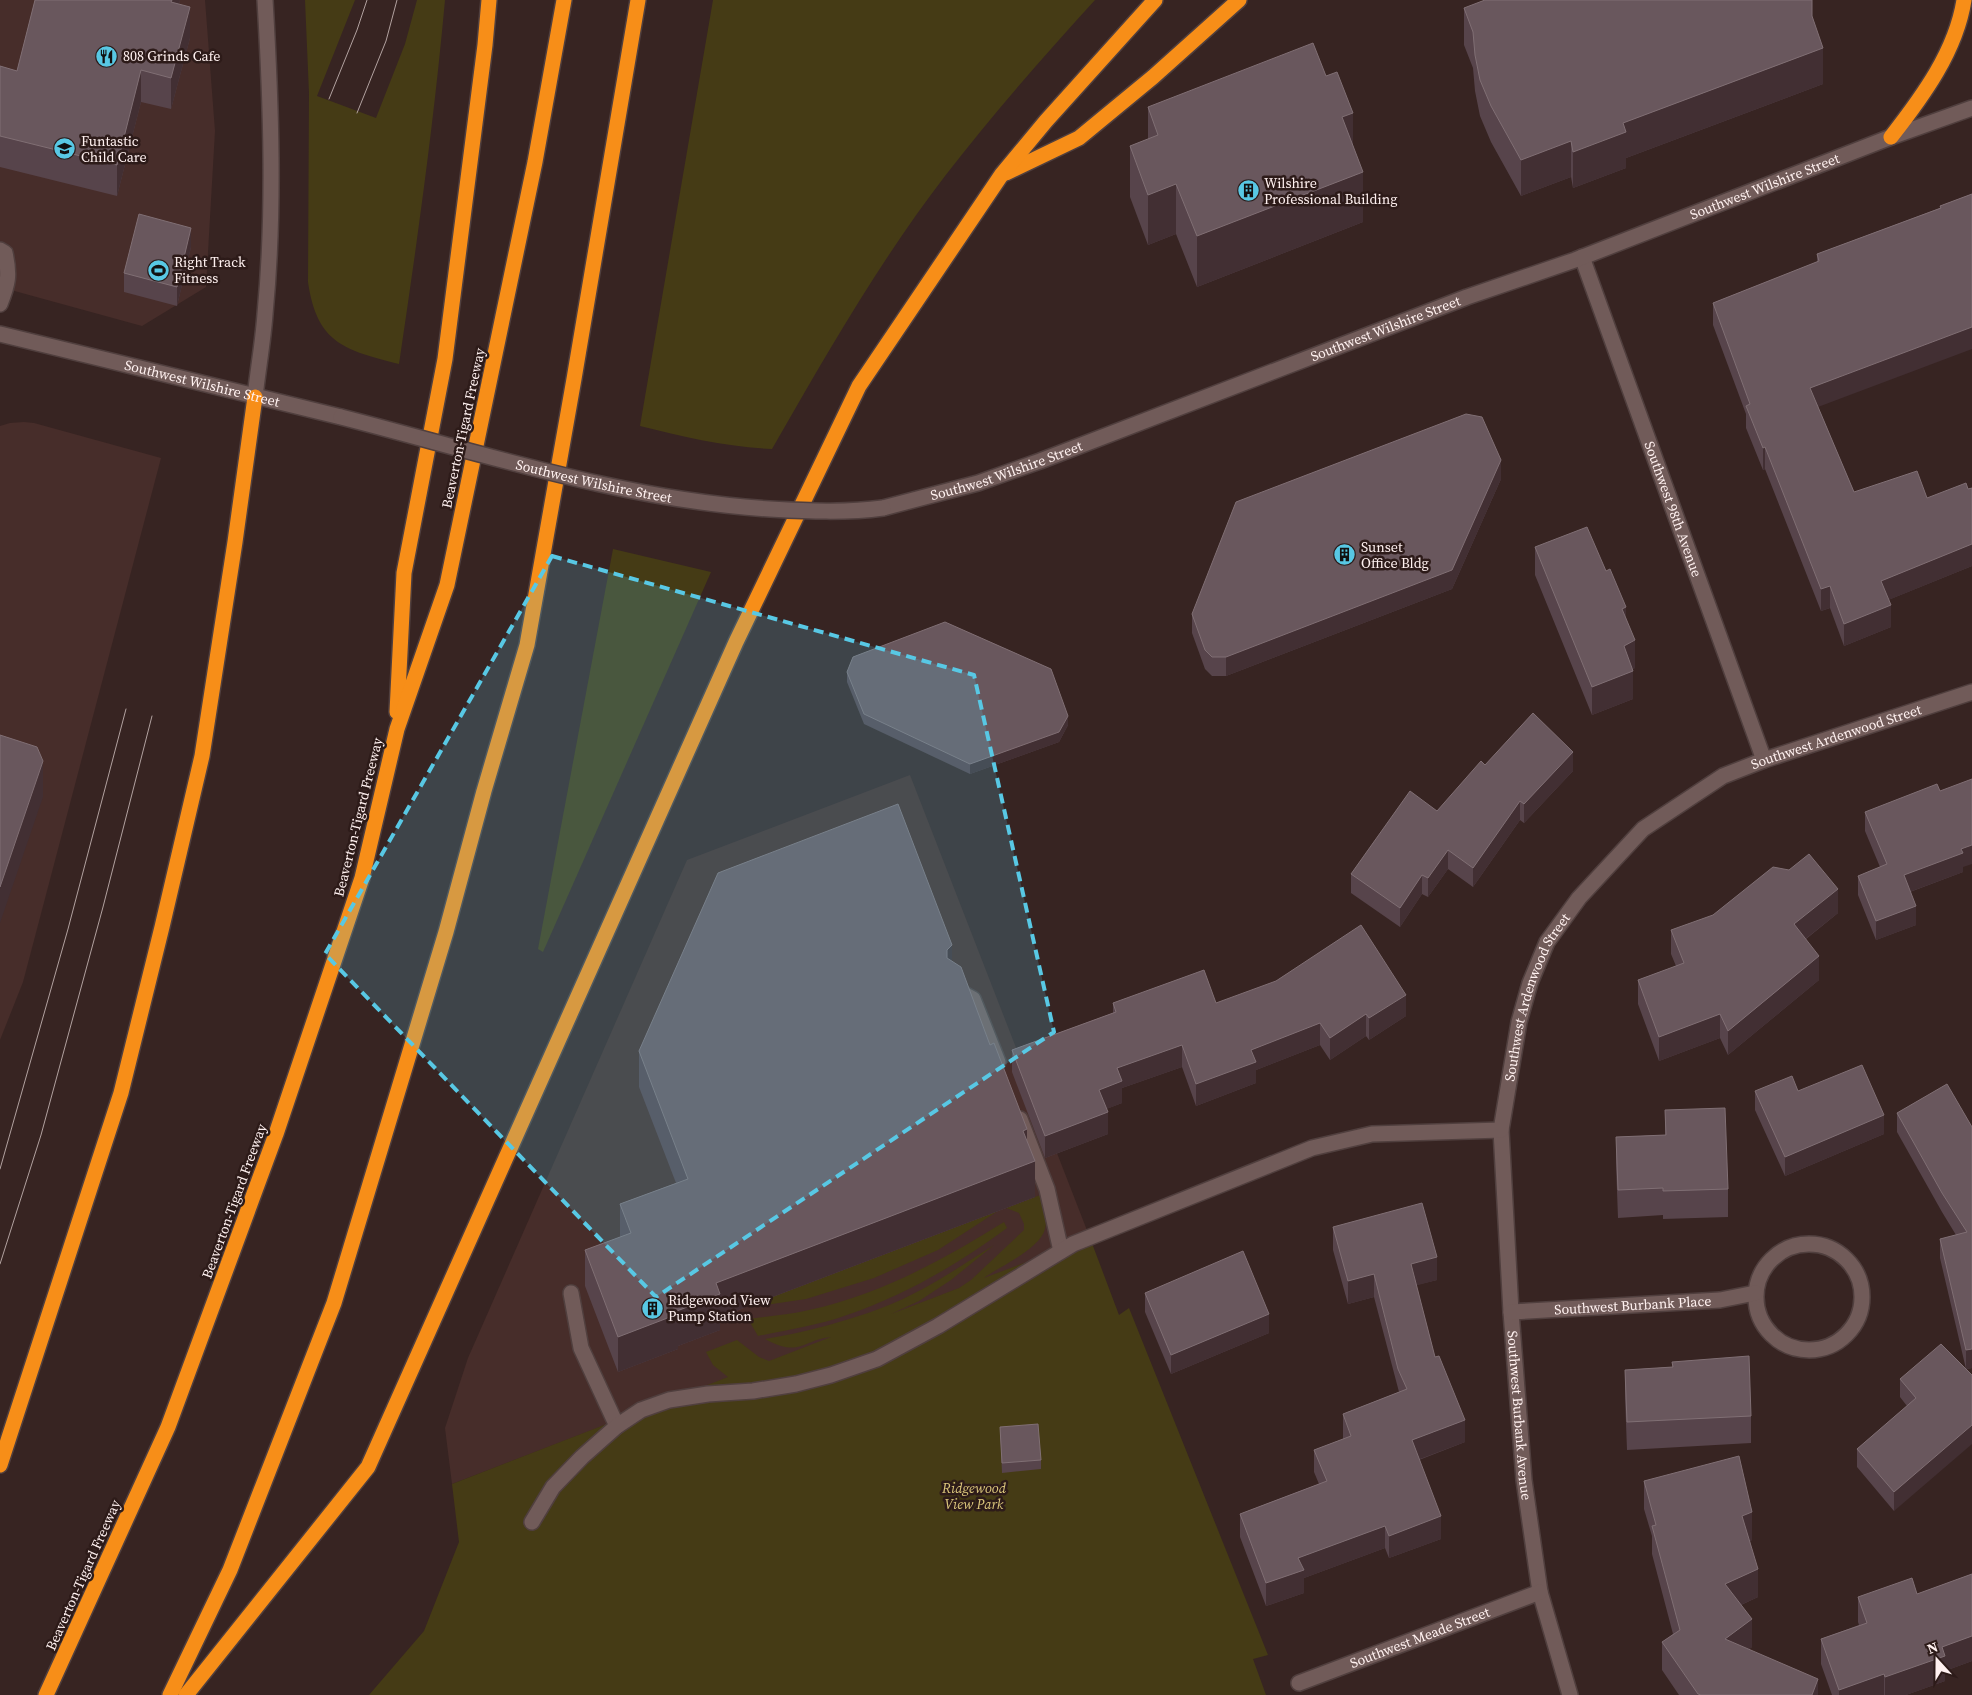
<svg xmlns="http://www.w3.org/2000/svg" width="1972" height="1695" viewBox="0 0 1972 1695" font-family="'Source Serif 4',serif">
	<rect width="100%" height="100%" fill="#372422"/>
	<g fill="#472d2a">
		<polygon points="0,0 205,0 215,131 206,287 142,326 0,287"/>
		<polygon points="24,422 34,423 161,458 23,982 0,1040 0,426 10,423"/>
		<polygon points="910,775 1090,1238 452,1484 445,1428 468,1358 687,860"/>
	</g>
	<g fill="#453b15">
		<path d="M305 0H355L317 96 376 118 405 44 417 0H445C434 122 417 243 399 364 345 350 317 344 308 282L309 93Z"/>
		<path d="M713 0H1095C1043 57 992 115 945 176 879 262 826 355 772 449 727 447 684 437 640 426Z"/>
		<polygon points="613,549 711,572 543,952 538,949"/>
		<path d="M1043 1194C1044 1205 1048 1218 1045 1229 1040 1249 1000 1266 984 1278L1090 1238 1119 1315 1129 1308 1268 1655 1253 1659 1266 1695H369L424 1631 459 1542 452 1484 728 1377 713 1365 706 1352 737 1340 759 1357 769 1361 831 1337C802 1340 800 1358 765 1339 806 1332 845 1322 884 1307 923 1292 958 1268 994 1245L951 1280 919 1301 891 1314 959 1288 971 1280 1024 1230V1224L1019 1213 1006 1208Z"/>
		<polygon points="998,1211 938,1250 874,1278 806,1299 752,1307 751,1305"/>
		<path d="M1004 1222 1007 1228C958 1264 906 1295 847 1315 819 1325 788 1330 758 1336L748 1319C768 1316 789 1315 809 1310 879 1295 943 1260 1004 1222Z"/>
	</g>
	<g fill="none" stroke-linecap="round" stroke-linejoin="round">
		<defs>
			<g id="minor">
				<path d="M0 250 5 253C10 275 8 284 0 304"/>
				<path id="s1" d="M1582 257 1764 760"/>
				<path id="s2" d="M0 334 341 417"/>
				<path d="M255 397C258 369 263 342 265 314 275 210 271 104 265 0"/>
				<path id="s3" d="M883 508 978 483 1040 461 1467 297 1575 260 1891 137 1972 108"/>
				<polyline points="955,989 973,999 998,1062"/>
				<polyline points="1020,1119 1047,1189 1061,1251"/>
				<path id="s4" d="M1501 1130 1511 1312 1524 1480 1540 1592 1570 1695"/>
				<circle cx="1809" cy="1297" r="53"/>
				<polyline points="571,1293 581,1348 617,1426"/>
				<path id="s5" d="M1511 1312 1720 1300 1755 1293"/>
				<path id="s6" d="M532 1522 553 1487 582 1457 617 1426 641 1410 669 1400 708 1394 753 1391 796 1384 831 1375 877 1359 938 1326 1073 1244 1312 1148 1372 1134 1501 1130 1519 1022 1530 983 1547 942 1579 898 1643 829 1723 776 1764 760 1972 692"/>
				<path id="s7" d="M1299 1683 1540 1592"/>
			</g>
			<g id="highway">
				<path d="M1891 137C1923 96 1956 51 1964 0"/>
				<polyline points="1006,173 1079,138 1153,77 1239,0"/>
				<polyline points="397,712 404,573 445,359 485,45 489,0"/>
				<polyline points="0,1465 121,1093 162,927 202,756 235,542 255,397"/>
				<polyline points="46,1695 168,1427 276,1134 362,878 397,729 447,585 535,162 564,0"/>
				<polyline points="170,1695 230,1570 334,1303 446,932 484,791 527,645 574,379 638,0"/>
				<polyline points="186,1695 368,1467 736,642 859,386 1002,174 1046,121 1155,0"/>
			</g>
		</defs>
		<use href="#minor" stroke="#503f3e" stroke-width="18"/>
		<use href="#highway" stroke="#503f3e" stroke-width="18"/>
		<use href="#minor" stroke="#715b59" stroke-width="15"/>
		<use href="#highway" stroke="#f78e18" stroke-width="15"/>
		<g stroke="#b2a2a0" stroke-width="1">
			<polyline points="329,99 357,30 367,0"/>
			<polyline points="357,113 386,41 397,0"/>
			<polyline points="0,1169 68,929 126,709"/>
			<polyline points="0,1264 41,1135 103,907 152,716"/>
		</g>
		<defs>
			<g id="minor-bridge">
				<path id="s8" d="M341 417C482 453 623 500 770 509 807 511 846 513 883 508"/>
			</g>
		</defs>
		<use href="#minor-bridge" stroke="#503f3e" stroke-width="18" stroke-linecap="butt"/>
		<use href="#minor-bridge" stroke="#715b59" stroke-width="15"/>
	</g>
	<g fill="#57444b">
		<polygon points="35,0 180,0 179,4 190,38 171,109 141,102 117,196 0,167 0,66 17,71"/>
		<polygon points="1464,8 1812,16 1823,84 1626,158 1626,168 1573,188 1571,177 1521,196 1491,142 1480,116 1475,91 1473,68 1464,45"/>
		<polygon points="1148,107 1353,145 1363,222 1197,287 1176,234 1148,245 1130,197 1130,146 1148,139"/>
		<polygon points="1972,194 1818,407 1854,492 1927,498 1972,488 1972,566 1888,600 1891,627 1844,646 1830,608 1821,611 1765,469 1763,470 1746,428 1746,414 1713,325 1713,303 1817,262 1817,254 1940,208 1940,206"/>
		<polygon points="191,247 177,306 124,292 124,273"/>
		<polygon points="1501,479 1452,589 1226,676 1212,676 1205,669 1192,633 1192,614"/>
		<polygon points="1535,547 1626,617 1635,668 1632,669 1633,699 1592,715 1535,575"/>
		<polygon points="847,672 1068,725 1059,742 970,774 864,724 847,682"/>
		<polygon points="1485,765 1573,771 1524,823 1520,820 1473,887 1448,869 1428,897 1422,894 1400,927 1351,893 1351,874 1437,811"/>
		<polygon points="1865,812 1963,867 1963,872 1910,892 1916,925 1876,940 1858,895 1858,876 1880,867 1865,831"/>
		<polygon points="1838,913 1806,939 1819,980 1728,1055 1720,1038 1659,1061 1638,1004 1638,980 1676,966 1671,954 1671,930"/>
		<polygon points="952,962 1027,1142 1035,1197 720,1317 720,1330 678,1346 678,1349 618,1372 585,1286 585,1250 620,1238 620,1204 676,1183 639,1087 639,1051"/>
		<polygon points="1113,1003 1406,1016 1369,1040 1366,1036 1330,1060 1320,1045 1256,1070 1256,1083 1196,1106 1182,1067 1122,1088 1122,1103 1106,1109 1108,1134 1045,1158 1012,1072 1012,1050 1113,1013"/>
		<polygon points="1755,1091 1798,1091 1884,1134 1785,1176 1755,1110"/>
		<polygon points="1665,1110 1728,1189 1728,1217 1663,1219 1663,1215 1618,1218 1616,1164 1616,1137 1665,1135"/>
		<polygon points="1897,1113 1972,1127 1972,1368 1966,1369 1894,1511 1857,1467 1857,1449 1907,1406 1900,1397 1900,1379 1966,1369 1940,1258 1940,1239 1956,1235 1942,1212 1897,1132"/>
		<polygon points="1333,1227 1437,1280 1416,1285 1435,1357 1465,1442 1419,1460 1441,1539 1389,1558 1385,1548 1304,1578 1304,1593 1266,1606 1240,1537 1240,1514 1319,1484 1314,1472 1314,1450 1343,1439 1343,1414 1399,1392 1374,1297 1348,1304 1333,1250"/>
		<polygon points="1145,1293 1269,1333 1171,1374 1145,1312"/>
		<polygon points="1672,1362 1751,1416 1751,1443 1627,1450 1625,1397 1625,1370 1672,1367"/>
		<polygon points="1000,1427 1041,1460 1041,1469 1002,1473"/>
		<polygon points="1644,1481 1752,1540 1750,1541 1758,1597 1741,1605 1752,1647 1749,1649 1818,1695 1679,1695 1662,1670 1662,1642 1673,1634 1652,1554 1652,1536 1644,1509"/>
		<polygon points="1972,1574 1972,1661 1945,1671 1945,1681 1906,1695 1832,1695 1821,1664 1821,1639 1859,1625 1858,1622 1858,1597 1917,1594"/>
	</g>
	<g fill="#422f33">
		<polygon points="172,0 180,0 171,33 171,2"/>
		<polygon points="190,7 190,38 171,109 171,78"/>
		<polygon points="1823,48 1823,84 1626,158 1626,168 1573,188 1573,152 1623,123"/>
		<polygon points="141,70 141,102 117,196 117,165"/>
		<polygon points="1353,113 1353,163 1342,117"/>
		<polygon points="1571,141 1571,177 1521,196 1521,160"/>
		<polygon points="1363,172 1363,222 1197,287 1197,236"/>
		<polygon points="1176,184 1176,234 1148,245 1148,195"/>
		<polygon points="191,228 191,247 177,306 177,287"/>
		<polygon points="1972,327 1972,349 1810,410 1810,388"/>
		<polygon points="1765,447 1765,469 1763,470 1763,448"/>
		<polygon points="1501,460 1501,479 1452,589 1226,676 1226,657"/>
		<polygon points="1972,544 1972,566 1881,603 1881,581"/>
		<polygon points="1830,586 1830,608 1821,611 1821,589"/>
		<polygon points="1891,605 1891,627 1844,646 1844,624"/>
		<polygon points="1626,607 1626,635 1622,609"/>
		<polygon points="1635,640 1635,668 1624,674 1624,646"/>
		<polygon points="1633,671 1633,699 1592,715 1592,687"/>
		<polygon points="1068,716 1068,725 1059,742 970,774 970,764"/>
		<polygon points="1573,752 1573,771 1524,823 1524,804"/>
		<polygon points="43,761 43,797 0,923 0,887"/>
		<polygon points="1520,801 1520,820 1473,887 1473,868"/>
		<polygon points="1972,845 1972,864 1963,867 1963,872 1904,894 1904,875"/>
		<polygon points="1448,850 1448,869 1428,897 1428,878"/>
		<polygon points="1422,875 1422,894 1400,927 1400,908"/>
		<polygon points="1838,889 1838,913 1794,948 1794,924"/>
		<polygon points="1916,906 1916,925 1876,940 1876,921"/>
		<polygon points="952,945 952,980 947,985 947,950"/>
		<polygon points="1819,956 1819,980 1728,1055 1728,1031"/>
		<polygon points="1406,995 1406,1016 1369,1040 1369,1018"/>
		<polygon points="1366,1014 1366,1036 1330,1060 1330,1038"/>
		<polygon points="1720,1014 1720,1038 1659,1061 1659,1037"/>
		<polygon points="1320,1023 1320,1045 1256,1070 1256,1083 1196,1106 1196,1084 1251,1050"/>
		<polygon points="1182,1045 1182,1067 1122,1088 1122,1103 1099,1112 1099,1090 1117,1068"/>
		<polygon points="1108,1112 1108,1134 1045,1158 1045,1136"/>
		<polygon points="1884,1115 1884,1134 1785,1176 1785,1157"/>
		<polygon points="1027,1129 1027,1164 1035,1161 1035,1197 720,1317 720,1330 678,1346 678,1349 618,1372 618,1337 677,1311 716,1283"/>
		<polygon points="1437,1257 1437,1280 1411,1287 1411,1264"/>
		<polygon points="1374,1274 1374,1297 1348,1304 1348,1281"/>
		<polygon points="1269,1314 1269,1333 1171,1374 1171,1355"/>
		<polygon points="1972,1349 1972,1368 1966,1369 1966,1350"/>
		<polygon points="1465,1420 1465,1442 1412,1462 1412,1440"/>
		<polygon points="1972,1425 1972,1444 1894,1511 1894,1492"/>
		<polygon points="1752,1512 1752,1540 1742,1544 1742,1516"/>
		<polygon points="1441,1516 1441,1539 1389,1558 1389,1536"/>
		<polygon points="1385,1526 1385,1548 1304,1578 1304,1593 1266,1606 1266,1583 1298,1558"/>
		<polygon points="1758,1569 1758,1597 1725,1612 1725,1584"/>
		<polygon points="1752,1619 1752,1647 1725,1667 1725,1639"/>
		<polygon points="1972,1636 1972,1661 1945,1671 1945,1681 1906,1695 1885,1695 1885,1677 1942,1647"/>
		<polygon points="1884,1674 1884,1695 1839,1695 1839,1690"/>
		<polygon points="1818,1679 1818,1695 1812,1695"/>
	</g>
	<g fill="#69575d" stroke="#806f74">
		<polygon points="35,0 172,0 171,2 190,7 171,78 141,70 117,165 0,136 0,66 17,71"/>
		<polygon points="1485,0 1812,0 1812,16 1823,48 1623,123 1626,132 1573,152 1571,141 1521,160 1491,106 1480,80 1475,55 1473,32 1464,8"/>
		<polygon points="1313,43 1326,76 1337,72 1353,113 1342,117 1363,172 1197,236 1176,184 1148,195 1130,146 1158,135 1148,107"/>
		<polygon points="1972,194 1972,327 1810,388 1854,492 1917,471 1927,498 1966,483 1968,489 1972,488 1972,544 1881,581 1891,605 1844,624 1830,586 1821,589 1765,447 1763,448 1746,406 1750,404 1713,303 1819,261 1817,254 1941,208 1940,206"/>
		<polygon points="139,214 191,228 177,287 124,273"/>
		<polygon points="1466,414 1482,417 1501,460 1452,570 1226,657 1212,657 1205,650 1192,614 1236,502"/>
		<polygon points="1587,527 1606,571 1610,569 1626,607 1622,609 1635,640 1624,646 1633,671 1592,687 1535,547"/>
		<polygon points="945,622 1051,669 1068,716 1059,732 970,764 864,714 847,672 853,657"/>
		<polygon points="1533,713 1573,752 1524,804 1520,801 1473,868 1448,850 1428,878 1422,875 1400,908 1351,874 1410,791 1437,811 1481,761 1485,765"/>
		<polygon points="0,735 37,747 43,761 0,887"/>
		<polygon points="1972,779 1972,845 1961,849 1963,853 1904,875 1916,906 1876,921 1858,876 1887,864 1865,812 1937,784 1940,791"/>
		<polygon points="898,804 952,945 947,950 947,958 961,967 990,1045 994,1043 1027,1129 1023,1131 1035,1161 716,1283 720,1294 677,1311 678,1314 618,1337 585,1250 631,1233 620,1204 688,1179 639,1051 718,873"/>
		<polygon points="1809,854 1838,889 1794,924 1819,956 1728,1031 1720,1014 1659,1037 1638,980 1684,963 1671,930 1713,915 1773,867 1789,870"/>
		<polygon points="1361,925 1406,995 1369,1018 1366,1014 1330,1038 1320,1023 1251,1050 1256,1062 1196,1084 1182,1045 1117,1068 1122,1081 1099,1090 1108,1112 1045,1136 1012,1050 1116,1012 1113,1003 1204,970 1216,1003 1276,981"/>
		<polygon points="1862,1065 1884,1115 1785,1157 1755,1091 1792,1076 1798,1091"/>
		<polygon points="1947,1084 1972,1127 1972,1349 1966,1350 1940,1239 1967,1232 1942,1193 1897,1113"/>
		<polygon points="1725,1108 1728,1189 1663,1191 1663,1188 1618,1190 1616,1137 1666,1135 1665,1110"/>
		<polygon points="1422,1203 1437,1257 1411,1264 1435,1357 1439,1356 1465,1420 1412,1440 1441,1516 1389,1536 1385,1526 1298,1558 1304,1570 1266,1583 1240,1514 1327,1481 1314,1450 1351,1436 1343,1414 1407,1389 1398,1369 1374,1274 1348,1281 1333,1227"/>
		<polygon points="1243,1251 1269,1314 1171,1355 1145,1293"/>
		<polygon points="1941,1344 1972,1375 1972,1425 1894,1492 1857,1449 1916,1398 1900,1379"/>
		<polygon points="1749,1356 1751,1416 1627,1422 1625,1370 1673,1367 1672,1362"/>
		<polygon points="1038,1424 1041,1460 1002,1463 1000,1427"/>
		<polygon points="1739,1456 1752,1512 1742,1516 1758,1569 1725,1584 1752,1619 1725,1639 1818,1679 1812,1695 1701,1695 1698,1694 1662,1642 1680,1630 1652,1526 1656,1525 1644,1481"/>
		<polygon points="1972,1574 1972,1636 1942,1647 1945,1656 1885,1677 1884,1674 1839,1690 1821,1639 1867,1623 1858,1597 1912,1578 1917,1594"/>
	</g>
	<path fill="#58c8e4" fill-opacity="0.2" stroke="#58c8e4" stroke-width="4" stroke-dasharray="10 6" stroke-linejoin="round" d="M552 556 974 675 1054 1032 656 1297 325 954Z"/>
	<defs>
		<symbol id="restaurant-disc" viewBox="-11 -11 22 22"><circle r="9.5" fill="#58c8e4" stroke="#2d1b19"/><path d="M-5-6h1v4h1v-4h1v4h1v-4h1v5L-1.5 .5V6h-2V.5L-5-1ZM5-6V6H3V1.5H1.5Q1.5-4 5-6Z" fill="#111"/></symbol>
		<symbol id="school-disc" viewBox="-11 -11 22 22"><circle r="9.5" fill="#58c8e4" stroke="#2d1b19"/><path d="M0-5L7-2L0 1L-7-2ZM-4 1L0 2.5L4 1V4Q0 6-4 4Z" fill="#111"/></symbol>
		<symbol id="building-disc" viewBox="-11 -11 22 22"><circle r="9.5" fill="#58c8e4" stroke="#2d1b19"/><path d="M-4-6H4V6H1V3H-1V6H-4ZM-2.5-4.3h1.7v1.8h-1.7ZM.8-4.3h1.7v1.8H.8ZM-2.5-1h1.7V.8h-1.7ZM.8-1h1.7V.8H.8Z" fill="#111"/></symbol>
		<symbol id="stadium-disc" viewBox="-11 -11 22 22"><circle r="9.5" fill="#58c8e4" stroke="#2d1b19"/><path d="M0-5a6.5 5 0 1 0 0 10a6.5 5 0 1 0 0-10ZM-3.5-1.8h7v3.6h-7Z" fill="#111"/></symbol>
	</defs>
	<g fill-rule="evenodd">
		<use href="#restaurant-disc" x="94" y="44" width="25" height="25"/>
		<use href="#school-disc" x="52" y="136" width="25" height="25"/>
		<use href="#building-disc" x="1236" y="178" width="25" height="25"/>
		<use href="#stadium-disc" x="146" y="258" width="25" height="25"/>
		<use href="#building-disc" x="1332" y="542" width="25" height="25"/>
		<use href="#building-disc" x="640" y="1296" width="25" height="25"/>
	</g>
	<g text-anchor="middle" stroke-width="5" stroke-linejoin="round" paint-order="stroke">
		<g font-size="14" fill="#fff1f0" stroke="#2d1b19" text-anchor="start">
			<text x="123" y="61">808 Grinds Cafe</text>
			<text x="81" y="146">Funtastic<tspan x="81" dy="16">Child Care</tspan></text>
			<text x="1264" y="188">Wilshire<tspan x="1264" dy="16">Professional Building</tspan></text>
			<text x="174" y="267">Right Track<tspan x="174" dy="16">Fitness</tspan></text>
			<text x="1361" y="552">Sunset<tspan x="1361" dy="16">Office Bldg</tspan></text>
			<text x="668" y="1305">Ridgewood View<tspan x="668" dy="16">Pump Station</tspan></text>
		</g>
		<g font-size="14" fill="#fff1f0" stroke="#2d1b19">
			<text dy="5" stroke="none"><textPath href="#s3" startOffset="939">Southwest Wilshire Street</textPath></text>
			<text dy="5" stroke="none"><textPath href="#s3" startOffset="534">Southwest Wilshire Street</textPath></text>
			<text dy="5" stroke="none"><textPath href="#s2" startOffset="208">Southwest Wilshire Street</textPath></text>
			<text transform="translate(463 428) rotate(-78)" y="5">Beaverton-Tigard Freeway</text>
			<text dy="5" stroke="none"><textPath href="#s3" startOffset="129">Southwest Wilshire Street</textPath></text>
			<text dy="5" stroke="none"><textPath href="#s8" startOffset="261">Southwest Wilshire Street</textPath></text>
			<text dy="5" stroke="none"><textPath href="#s1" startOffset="268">Southwest 98th Avenue</textPath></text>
			<text dy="5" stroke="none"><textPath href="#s6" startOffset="1635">Southwest Ardenwood Street</textPath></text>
			<text transform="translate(358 817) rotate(-76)" y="5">Beaverton-Tigard Freeway</text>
			<text dy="5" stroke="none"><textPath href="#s6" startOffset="1215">Southwest Ardenwood Street</textPath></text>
			<text transform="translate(234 1201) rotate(-70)" y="5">Beaverton-Tigard Freeway</text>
			<text dy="5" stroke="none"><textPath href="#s5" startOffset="122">Southwest Burbank Place</textPath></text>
			<text dy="5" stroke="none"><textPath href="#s4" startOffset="286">Southwest Burbank Avenue</textPath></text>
			<text transform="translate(83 1575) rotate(-66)" y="5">Beaverton-Tigard Freeway</text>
			<text dy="5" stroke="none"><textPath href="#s7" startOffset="129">Southwest Meade Street</textPath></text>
		</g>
		<g font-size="14" font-style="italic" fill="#dcc77c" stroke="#2d1b19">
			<text x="974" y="1493">Ridgewood<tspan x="974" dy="16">View Park</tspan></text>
		</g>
	</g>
	<g transform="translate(1937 1660) rotate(339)" stroke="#2d1b19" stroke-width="4" paint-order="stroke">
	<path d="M0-4L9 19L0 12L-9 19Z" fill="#fff1f0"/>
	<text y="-8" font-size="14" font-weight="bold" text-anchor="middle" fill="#fff1f0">N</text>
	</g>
</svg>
